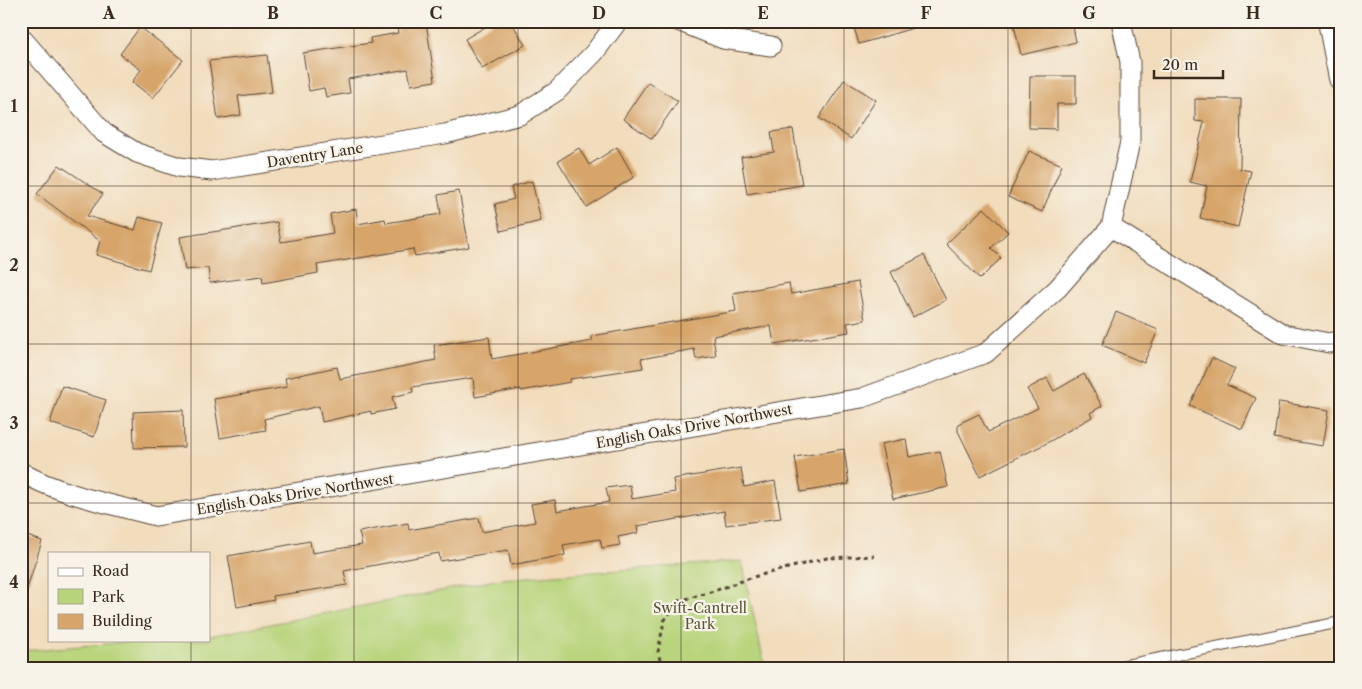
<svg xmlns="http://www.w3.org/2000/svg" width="1362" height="689" viewBox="0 0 1362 689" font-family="'Libre Caslon Text',serif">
	<rect width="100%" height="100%" fill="#f7f3e8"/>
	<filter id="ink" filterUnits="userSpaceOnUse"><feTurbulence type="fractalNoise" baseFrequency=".02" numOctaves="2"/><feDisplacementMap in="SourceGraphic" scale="10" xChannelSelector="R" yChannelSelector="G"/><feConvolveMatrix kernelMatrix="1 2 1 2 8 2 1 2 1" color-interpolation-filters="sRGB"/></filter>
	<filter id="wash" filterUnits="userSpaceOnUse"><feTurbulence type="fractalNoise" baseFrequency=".0096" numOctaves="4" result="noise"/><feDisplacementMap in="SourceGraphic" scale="20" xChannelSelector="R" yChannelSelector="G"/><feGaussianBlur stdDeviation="1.12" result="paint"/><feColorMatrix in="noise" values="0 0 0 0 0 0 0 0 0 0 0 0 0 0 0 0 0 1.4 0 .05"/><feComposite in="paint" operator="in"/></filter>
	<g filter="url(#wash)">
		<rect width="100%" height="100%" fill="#f1dcbc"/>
		<polygon fill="#b8d47b" stroke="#7a7f4c" points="742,561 765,668 21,668 21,651 154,640 209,640 209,636 501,579"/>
		<g id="blocks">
			<g fill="#d7a56a">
				<polygon points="495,21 511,21 525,45 482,69 465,39"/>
				<polygon points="852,21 920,21 920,26 859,44"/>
				<polygon points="1013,21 1072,21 1076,42 1021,55"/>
				<polygon points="426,22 435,81 411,85 408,69 348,79 350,93 326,97 324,88 309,91 303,53 371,43 370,38 398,33 397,26"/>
				<polygon points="140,27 183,60 153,98 132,82 141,70 120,54"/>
				<polygon points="267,55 272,92 238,96 241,115 218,119 209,61"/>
				<polygon points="1030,76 1076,76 1076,104 1057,104 1057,129 1029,128"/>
				<polygon points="844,80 876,100 851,139 819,118"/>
				<polygon points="648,82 678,101 652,139 623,119"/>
				<polygon points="1195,99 1241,99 1240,169 1251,171 1238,227 1200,218 1207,186 1190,182 1204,122 1195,121"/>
				<polygon points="793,129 802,185 747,194 741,157 774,152 771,132"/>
				<polygon points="617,147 634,177 586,207 558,161 579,148 589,165"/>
				<polygon points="1029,151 1062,165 1042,212 1008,197"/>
				<polygon points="59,165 103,194 87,216 135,230 139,217 162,223 149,270 96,255 100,241 37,194"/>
				<polygon points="532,181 541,221 501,231 495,204 514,199 511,187"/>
				<polygon points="459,191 469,247 415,256 413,249 317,265 318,273 263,283 262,276 210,283 208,268 185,270 180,237 277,222 281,242 333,233 330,214 356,209 358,224 385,219 386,223 441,214 438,195"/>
				<polygon points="984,208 1008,232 991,248 1001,258 980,279 946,244"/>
				<polygon points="924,255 946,300 913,317 891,272"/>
				<polygon points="858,282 865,320 847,323 849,332 774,344 771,326 713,336 716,356 696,359 694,349 641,359 643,368 570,379 570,382 521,391 521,389 475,397 473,378 412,387 413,392 392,397 395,409 371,414 371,411 322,422 319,406 264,419 266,430 220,438 214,399 287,387 285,378 337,367 340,379 436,360 434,345 489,337 492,359 592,341 592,336 736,311 733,293 789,283 791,294"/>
				<polygon points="1116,312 1158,330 1144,363 1102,345"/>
				<polygon points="1212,358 1235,369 1227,385 1256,398 1242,429 1190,406"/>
				<polygon points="1084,374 1102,406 1090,413 1092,417 1045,444 980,476 958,431 958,424 979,414 988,432 1038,408 1027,389 1047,378 1054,391"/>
				<polygon points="62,386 106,400 94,437 50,423"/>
				<polygon points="1279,402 1329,410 1323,446 1274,438"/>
				<polygon points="183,410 184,447 134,448 133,412"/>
				<polygon points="906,439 909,457 940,451 948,487 893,499 881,444"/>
				<polygon points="844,449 849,484 801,492 795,457"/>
				<polygon points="741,468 744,487 775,481 781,518 726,525 724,511 637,526 638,533 618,537 620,545 602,548 600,539 563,545 565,555 511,565 508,550 440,561 439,553 344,571 347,585 273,596 274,600 237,607 228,556 310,541 312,553 362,545 359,532 408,523 409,530 479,518 482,532 535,522 531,504 555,500 557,511 609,502 606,488 630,485 632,499 675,492 673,479"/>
				<polygon points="21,534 42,541 25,595 21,594"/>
			</g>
		</g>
	</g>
	<g filter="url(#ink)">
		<use href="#blocks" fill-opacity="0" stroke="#564536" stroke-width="1"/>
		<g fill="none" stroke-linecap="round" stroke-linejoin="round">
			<defs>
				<polyline id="service" points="1111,668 1341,622"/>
				<g id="minor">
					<polyline points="678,21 723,39 771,46"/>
					<polyline points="21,37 104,133 137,153 179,167 212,171 445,134 520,115 557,91 594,53 618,21"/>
					<polyline points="1111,227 1283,334 1329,343 1341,340"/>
					<path d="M21 472C57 494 115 505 156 516L862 398 986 353 1058 288 1111 227 1130 142V62L1121 21"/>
				</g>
				<polyline id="tertiary" points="1330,21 1341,78"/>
			</defs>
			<use href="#service" stroke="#564536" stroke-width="12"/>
			<use href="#minor" stroke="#564536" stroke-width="21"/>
			<use href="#tertiary" stroke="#564536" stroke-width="26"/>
			<polyline stroke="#564536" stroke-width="3" stroke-dasharray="4 4" stroke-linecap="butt" points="662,668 658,652 664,621 679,601 714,591 753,577 827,558 874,556"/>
			<use href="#service" stroke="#fff" stroke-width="10"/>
			<use href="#minor" stroke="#fff" stroke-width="19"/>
			<use href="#tertiary" stroke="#fff" stroke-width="24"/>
		</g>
	</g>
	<path fill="none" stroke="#3b2a1e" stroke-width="1" stroke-opacity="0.55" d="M191 21V553M354 21V668M518 21V668M681 21V668M844 21V668M1008 21V668M1171 21V668M21 186H1341M21 344H1341M21 503H1341M191 640V668"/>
	<g text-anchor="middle" stroke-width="4.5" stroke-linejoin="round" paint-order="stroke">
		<g font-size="14" fill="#3b2a1e" stroke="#f7f3e8">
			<text transform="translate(315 155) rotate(-9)" y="5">Daventry Lane</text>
			<text transform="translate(694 426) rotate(-10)" y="5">English Oaks Drive Northwest</text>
			<text transform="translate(295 494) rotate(-9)" y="5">English Oaks Drive Northwest</text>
		</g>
		<g font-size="14" fill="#5a5435" stroke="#f7f3e8">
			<text x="700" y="613">Swift-Cantrell<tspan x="700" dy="16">Park</tspan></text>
		</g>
	</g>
	<rect width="1362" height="689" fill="none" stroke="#f7f3e8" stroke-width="55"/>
	<rect x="48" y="552" width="162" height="90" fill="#f7f3e8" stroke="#aca397"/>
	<rect x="58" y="568" width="25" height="8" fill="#ffffff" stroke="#aca397"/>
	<text x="92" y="576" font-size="15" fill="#3b2a1e">Road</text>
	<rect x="58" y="589" width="25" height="15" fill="#b8d47b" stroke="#aca397"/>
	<text x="92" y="602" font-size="15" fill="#3b2a1e">Park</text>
	<rect x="58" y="614" width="25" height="15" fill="#d7a56a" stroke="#aca397"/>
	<text x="92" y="626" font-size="15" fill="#3b2a1e">Building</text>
	<path d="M1154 70v8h69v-8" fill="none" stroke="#3b2a1e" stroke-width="2.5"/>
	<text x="1162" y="70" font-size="15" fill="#3b2a1e" stroke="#f7f3e8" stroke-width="4" paint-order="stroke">20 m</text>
	<rect x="28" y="28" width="1306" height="634" fill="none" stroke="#3b2a1e" stroke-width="2"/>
	<g font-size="16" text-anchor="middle" font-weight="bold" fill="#3b2a1e">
		<text x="109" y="19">A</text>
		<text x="273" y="19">B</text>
		<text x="436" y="19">C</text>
		<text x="599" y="19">D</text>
		<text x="763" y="19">E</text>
		<text x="926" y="19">F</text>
		<text x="1089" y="19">G</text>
		<text x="1253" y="19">H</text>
		<text x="14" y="112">1</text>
		<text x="14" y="271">2</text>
		<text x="14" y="429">3</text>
		<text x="14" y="588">4</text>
	</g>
</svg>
